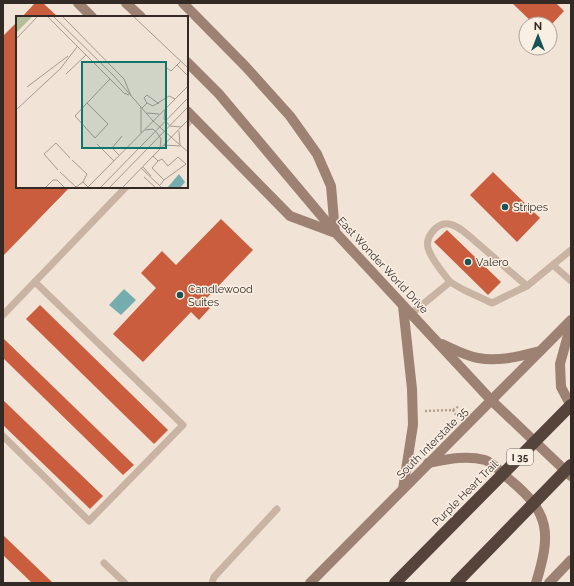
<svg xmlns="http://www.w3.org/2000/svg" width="574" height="586" viewBox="0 0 574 586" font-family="Raleway,sans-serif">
	<rect width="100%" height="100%" fill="#f1e4d7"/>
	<polygon fill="#75adaf" points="124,289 136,300 121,315 109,305"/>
	<g fill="#c95d3d">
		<polygon points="35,3 43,3 58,17 22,17"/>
		<polygon points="512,3 556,3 564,11 552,24 534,24"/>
		<polygon points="17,22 17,187 70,187 3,256 3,36"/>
		<polygon points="493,172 540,218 517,242 470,195"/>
		<polygon points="221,219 253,250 203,302 210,308 199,320 191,312 143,362 113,334 156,288 141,273 162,251 176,265"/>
		<polygon points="447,230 501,282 488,295 434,242"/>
		<polygon points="40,305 168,430 154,444 26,319"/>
		<polygon points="3,338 134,465 123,475 3,358"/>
		<polygon points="3,400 103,496 90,509 3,425"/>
		<polygon points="3,535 53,583 32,583 3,555"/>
	</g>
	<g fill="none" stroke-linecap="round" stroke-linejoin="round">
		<g stroke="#b59e8d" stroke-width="2.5" stroke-dasharray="2 2" stroke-linecap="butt">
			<polyline points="453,410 458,418"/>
			<polyline points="425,411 453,410 459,406"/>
		</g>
		<g stroke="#c9b4a3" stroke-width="7">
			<polyline points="187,124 193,117"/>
			<polyline points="553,265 571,281"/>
			<path d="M450 282C443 272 432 261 428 248 425 237 437 222 449 224 456 225 462 230 468 235L527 286"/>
			<polyline points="411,314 450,282 464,290 492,303 527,286 571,250"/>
			<polyline points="3,315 126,187"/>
			<polyline points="3,436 89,521 183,425 35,282"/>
			<polyline points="104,563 125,583"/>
			<polyline points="212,583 214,577 277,509"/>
		</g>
		<g stroke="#9d8274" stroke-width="10">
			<polyline points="78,3 92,17"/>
			<polyline points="126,3 141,17"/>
			<polyline points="183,3 246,67 290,116 317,154 331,186 335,232"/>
			<polyline points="187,62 219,94 335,232 491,400 571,476"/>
			<polyline points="187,111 290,216 333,232"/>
			<polyline points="571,324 560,364 561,387 571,406"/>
			<path d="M442 344C453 349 466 356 478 358 499 362 520 356 540 351"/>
			<path d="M428 463C448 459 466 455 485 460 492 462 503 474 509 479 551 513 551 534 536 583"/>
			<polyline points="403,489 413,425 412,389 403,306"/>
			<polyline points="310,583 571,320"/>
			<polyline points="549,583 571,560"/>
		</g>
		<g stroke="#55433c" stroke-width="12">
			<polyline points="395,583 571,405"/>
			<polyline points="456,583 571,465"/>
		</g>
	</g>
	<g fill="#1a5356" stroke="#f9efe3" stroke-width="1.5">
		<circle cx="505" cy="207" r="4"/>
		<circle cx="468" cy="262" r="4"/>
		<circle cx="180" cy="295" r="4"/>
	</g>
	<g text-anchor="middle" stroke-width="3" stroke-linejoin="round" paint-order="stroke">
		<rect fill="#f9efe3" stroke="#6f655e" stroke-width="1" x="507" y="449" width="26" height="16" rx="3"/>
		<g font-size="10" font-weight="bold" fill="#342a25">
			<text x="520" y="461">I 35</text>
		</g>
		<g font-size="11" fill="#342a25" stroke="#f9efe3" text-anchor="start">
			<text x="513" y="211">Stripes</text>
			<text x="476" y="266">Valero</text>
			<text x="188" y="293">Candlewood<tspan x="188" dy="13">Suites</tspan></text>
		</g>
		<g font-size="11" fill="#342a25" stroke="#f9efe3">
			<text transform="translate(383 265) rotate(47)" y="4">East Wonder World Drive</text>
			<text transform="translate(432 443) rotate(-45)" y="4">South Interstate 35</text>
			<text transform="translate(465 493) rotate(-45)" y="4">Purple Heart Trail</text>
		</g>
	</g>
	<g transform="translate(16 16)">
		<rect width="172" height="172" fill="#f1e4d7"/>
		<path d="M0 0H17L0 17Z" fill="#b3c097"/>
		<path d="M163 158 169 166 164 172H151Z" fill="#75adaf"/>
		<path fill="none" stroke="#a59a90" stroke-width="1" d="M31 0 108 77 113 79M37 0 98 60 137 105 172 136M46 0 108 63 115 80M117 0 172 52M0 23 22 0M161 49 172 60M151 52 155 55 165 45M50 58 70 39M11 71 52 40M71 87 92 108 79 122 59 100 71 87 74 84 94 63M131 87 128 82 131 79 143 88M125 91V117M126 92 131 87 137 90 153 80 159 83M0 94 44 53 61 31M149 94 148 103 154 110 165 111M131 97 143 98M129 114 137 113 142 118 145 123 144 132M163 115 164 129M81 128 98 145M148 129 164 130M103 139 96 132 106 120M137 140 142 145 136 152 148 164 144 169M56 144 71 158 67 166 72 171M142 145 146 143 152 150 162 141 170 148 148 164M127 151 135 160M125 152 146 172M42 154 28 138 40 127 54 142M44 156 60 171 67 166M128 161 140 172M29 172 37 164H41L49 172M71 172 172 70M84 172 172 82M93 172 172 91M106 172 172 104"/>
		<path fill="#0f766e" fill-opacity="0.15" stroke="#0f766e" stroke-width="2" d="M66 46H150V132H66Z"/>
		<rect width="172" height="172" fill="none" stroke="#342a25" stroke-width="2"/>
	</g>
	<rect width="574" height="586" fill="none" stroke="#342a25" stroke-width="8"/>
	<g transform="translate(538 36)"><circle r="19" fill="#f9efe3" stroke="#aaa097"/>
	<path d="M0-3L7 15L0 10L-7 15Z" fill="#1a5356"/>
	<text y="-6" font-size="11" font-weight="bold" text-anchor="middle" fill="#342a25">N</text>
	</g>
</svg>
